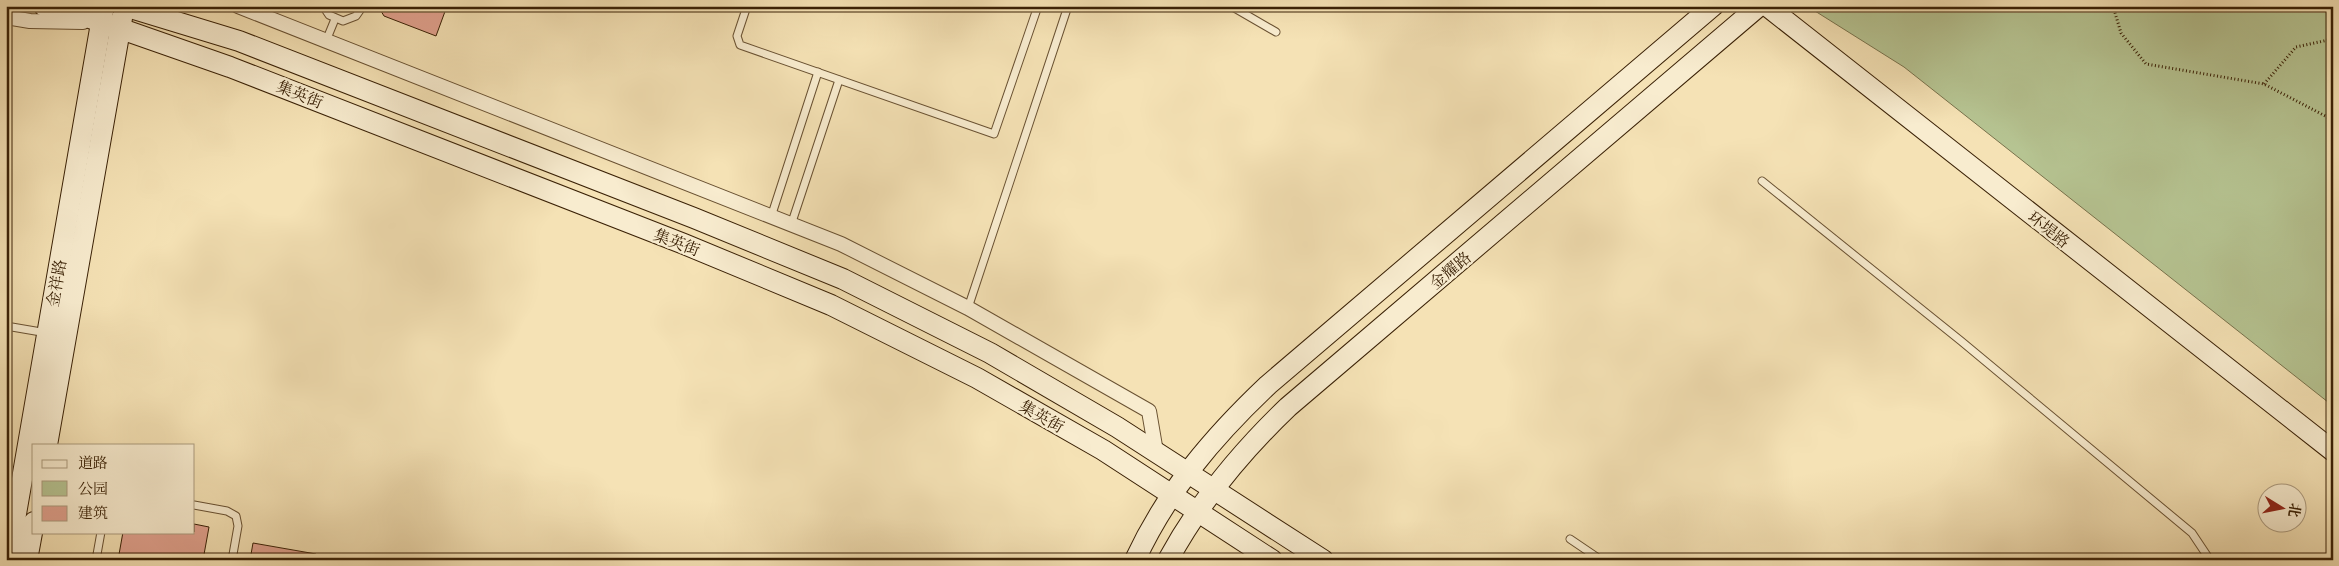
<svg xmlns="http://www.w3.org/2000/svg" width="2339" height="566" viewBox="0 0 2339 566" font-family="Cardo,'Noto Serif SC',serif">
	<rect width="100%" height="100%" fill="#f5e2b5"/>
	<filter id="stains"><feTurbulence type="fractalNoise" baseFrequency=".004" numOctaves="4"/><feColorMatrix values="0 0 0 0 .2 0 0 0 0 .09 0 0 0 0 .02 0 0 0 .5 -.17"/></filter>
	<radialGradient id="worn" r=".72"><stop offset=".6" stop-color="#630" stop-opacity="0"/><stop offset="1" stop-color="#630" stop-opacity=".3"/></radialGradient>
	<polygon fill="#b6c492" stroke="#78724c" points="1807,6 2333,6 2333,406 1904,67"/>
	<g fill="#e1a28f" stroke="#3a2106">
		<polygon points="378,6 447,6 436,36 384,16"/>
		<polygon points="194,524 209,527 203,560 118,560 123,532 194,532"/>
		<polygon points="253,543 316,554 315,560 250,560"/>
	</g>
	<g fill="none" stroke-linecap="round" stroke-linejoin="round">
		<defs>
			<g id="lane">
				<polyline points="323,6 329,15 343,21 356,16 363,6"/>
				<polyline points="747,6 737,36 740,45 994,134 1038,6"/>
				<polyline points="1231,6 1276,32"/>
				<polyline points="326,41 335,19"/>
				<polyline points="1762,181 1961,341 2192,533 2210,560"/>
				<polyline points="771,217 818,72"/>
				<polyline points="791,225 839,80"/>
				<polyline points="968,308 1068,6"/>
				<polyline points="6,326 47,333"/>
				<polyline points="194,505 227,511 236,516 238,526 232,560"/>
				<polyline points="1570,539 1601,560"/>
				<polyline points="96,560 101,532"/>
			</g>
			<g id="street">
				<polyline points="238,6 841,244 968,308 1149,411 1156,452"/>
				<polyline points="6,17 30,21 83,22"/>
			</g>
			<g id="secondary">
				<polyline points="44,6 90,18 230,67 684,244 831,305 977,378 1103,450 1272,560"/>
				<polyline points="124,6 239,41 694,218 843,279 990,353 1117,427 1323,560"/>
				<polyline points="1767,6 2333,451"/>
				<polyline points="47,445 122,18"/>
				<polyline points="8,560 104,6"/>
				<polyline points="27,560 34,522"/>
				<path d="M1135 560C1167 491 1213 437 1268 385L1713 6"/>
				<path d="M1168 560C1200 501 1240 453 1288 407L1759 6"/>
			</g>
		</defs>
		<use href="#lane" stroke="#695132" stroke-width="9"/>
		<use href="#street" stroke="#695132" stroke-width="16"/>
		<use href="#secondary" stroke="#3a2106" stroke-width="22"/>
		<g stroke="#3a2106" stroke-width="3" stroke-dasharray="1 2.5" stroke-linecap="butt">
			<polyline points="2113,6 2121,33 2146,64 2264,84 2333,120"/>
			<polyline points="2264,84 2296,47 2333,39"/>
		</g>
		<use href="#lane" stroke="#f8eccf" stroke-width="7"/>
		<use href="#street" stroke="#f8eccf" stroke-width="14"/>
		<use href="#secondary" stroke="#f8eccf" stroke-width="20"/>
	</g>
	<g text-anchor="middle" stroke-width="4.5" stroke-linejoin="round" paint-order="stroke">
		<g font-size="16" fill="#3a2106" stroke="#f8eccf">
			<text transform="translate(300 94) rotate(22)" y="6">集英街</text>
			<text transform="translate(2049 229) rotate(38)" y="6">环堤路</text>
			<text transform="translate(677 242) rotate(21)" y="6">集英街</text>
			<text transform="translate(1450 270) rotate(-40)" y="6">金耀路</text>
			<text transform="translate(56 283) rotate(-80)" y="6">金祥路</text>
			<text transform="translate(1042 416) rotate(30)" y="6">集英街</text>
		</g>
	</g>
	<rect width="2339" height="566" fill="none" stroke="#f5e2b5" stroke-width="25"/>
	<rect x="8" y="8" width="2324" height="551" fill="none" stroke="#3a2106" stroke-width="2.5"/>
	<rect x="12" y="12" width="2314" height="541" fill="none" stroke="#3a2106"/>
	<rect x="32" y="444" width="162" height="90" fill="#f8eccf" stroke="#ac9b7f"/>
	<rect x="42" y="460" width="25" height="8" fill="#f8eccf" stroke="#ac9b7f"/>
	<text x="78" y="468" font-size="15" fill="#3a2106">道路</text>
	<rect x="42" y="481" width="25" height="15" fill="#b6c492" stroke="#ac9b7f"/>
	<text x="78" y="494" font-size="15" fill="#3a2106">公园</text>
	<rect x="42" y="506" width="25" height="15" fill="#e1a28f" stroke="#ac9b7f"/>
	<text x="78" y="518" font-size="15" fill="#3a2106">建筑</text>
	<g transform="translate(2282 508) rotate(100)"><circle r="24" fill="#f8eccf" stroke="#ac9b7f"/>
	<path d="M0-4L9 19L0 12L-9 19Z" fill="#8f2418"/>
	<text y="-8" font-size="14" font-weight="bold" text-anchor="middle" fill="#3a2106">北</text>
	</g>
	<rect width="100%" height="100%" filter="url(#stains)"/>
	<rect width="100%" height="100%" fill="url(#worn)"/>
</svg>
